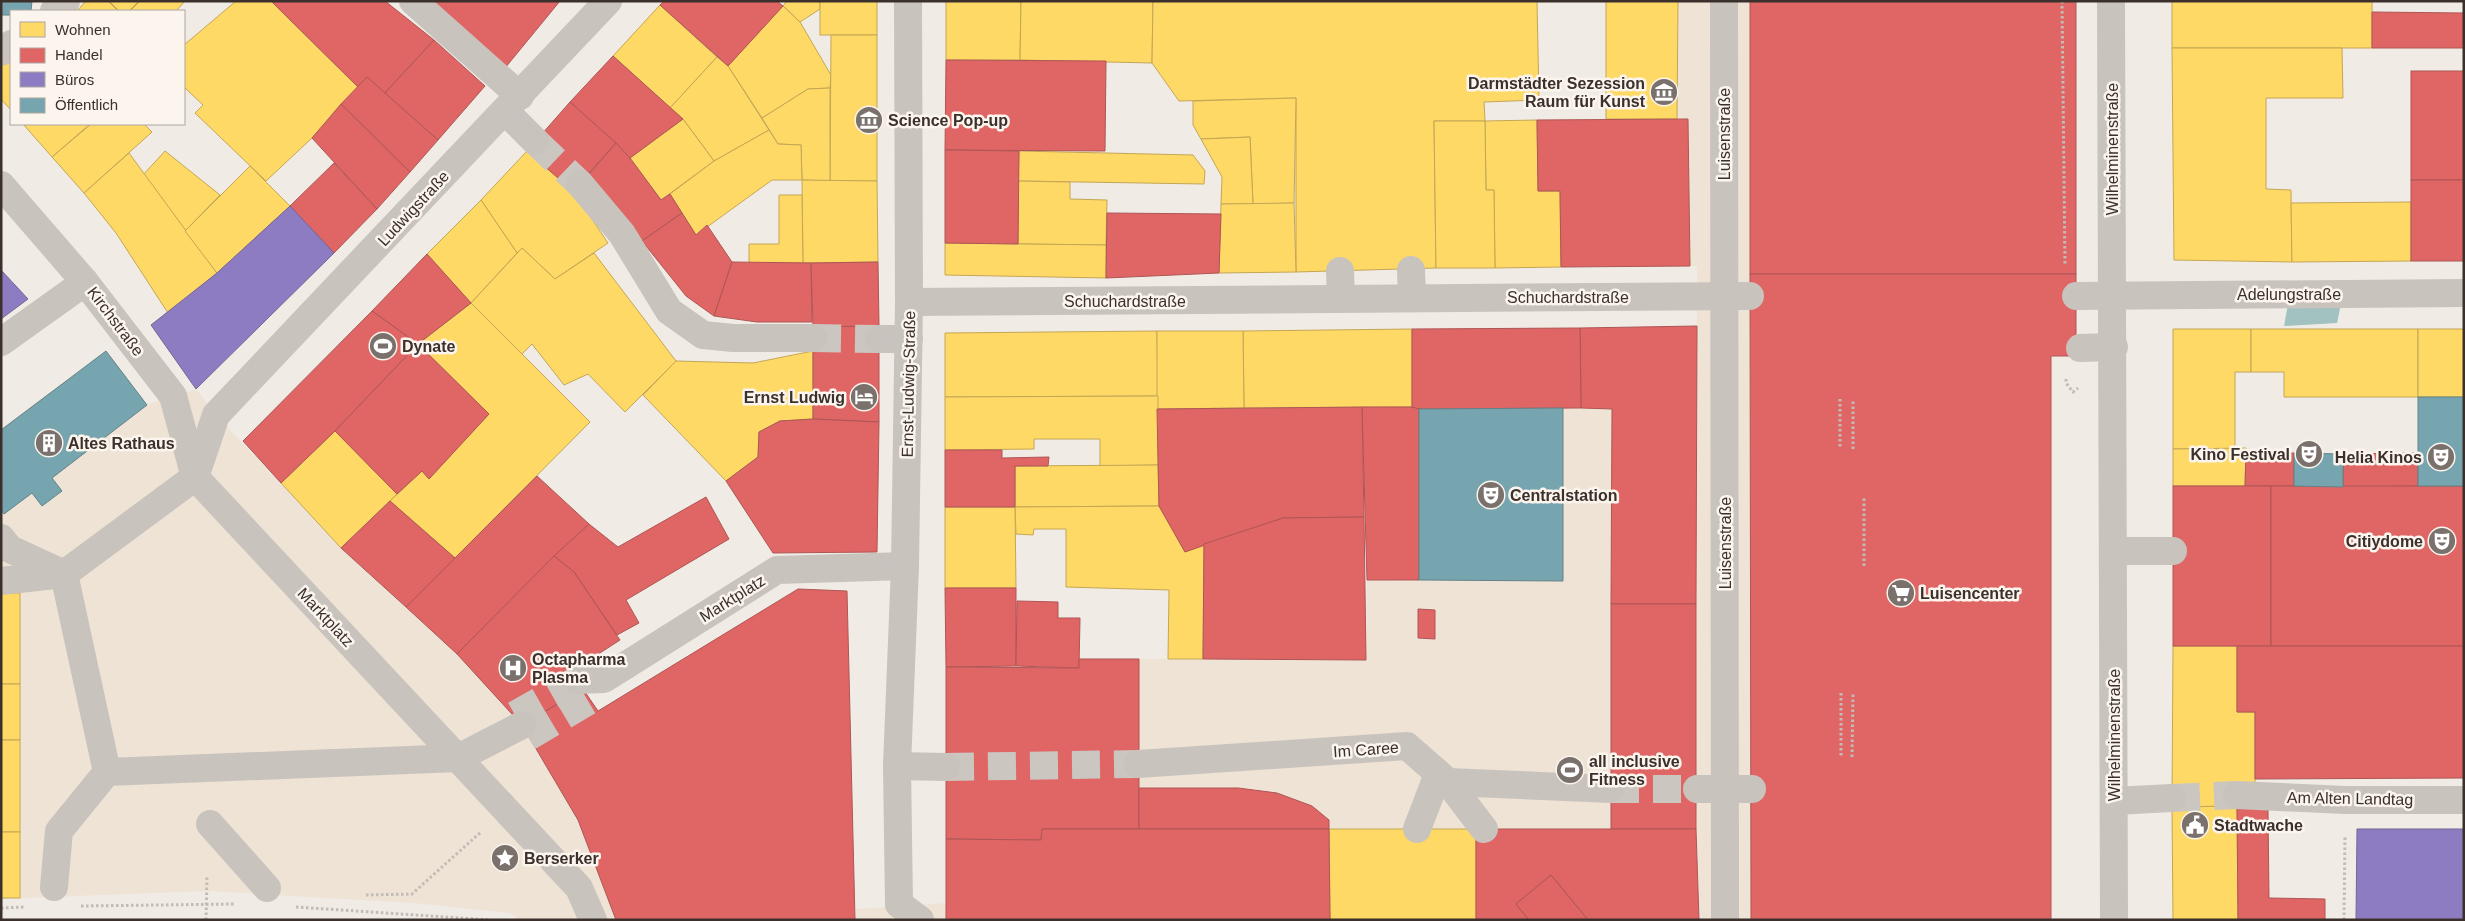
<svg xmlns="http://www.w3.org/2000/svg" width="2465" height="921" viewBox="0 0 2465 921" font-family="Helvetica,sans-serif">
	<rect width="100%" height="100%" fill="#f0ebe5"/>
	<g fill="#eee3d5">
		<polygon points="1678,1 1750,1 1751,920 1699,920 1696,802 1697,266 1690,266 1688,119 1677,119"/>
		<polygon points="196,389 216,415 341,548 457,654 515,715 578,820 616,920 521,920 510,913 414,903 207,891 20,898 20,594 1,593 1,510 4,514 32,493 42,506 62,491 52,478 147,405"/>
		<polygon points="1563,408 1612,409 1611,829 1329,829 1329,820 1312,806 1277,793 1238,788 1139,788 1139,659 1366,660 1367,580 1562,581"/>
		<polygon points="946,903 946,920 855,920 856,909"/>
	</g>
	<polygon fill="#a1c2c1" points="2288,304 2341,304 2337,323 2284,326"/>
	<g fill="#ffd966" stroke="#c4a654">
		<polygon points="86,1 108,1 118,11 77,11"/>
		<polygon points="109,1 139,1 129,11 119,11"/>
		<polygon points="140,1 185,1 176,11 130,11"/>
		<polygon points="236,1 271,1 358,87 312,138 266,181 195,113 203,105 184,87 184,45"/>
		<polygon points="787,1 820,1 820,9 800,22 783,6"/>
		<rect x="820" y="1" width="57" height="34"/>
		<polygon points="946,1 1021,1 1020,60 946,60"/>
		<polygon points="1021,1 1153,1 1152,63 1020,60"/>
		<polygon points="1153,1 1537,1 1539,100 1484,102 1485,121 1434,121 1436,268 1296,272 1296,98 1179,101 1152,63"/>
		<polygon points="1606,1 1678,1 1677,119 1606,119"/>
		<rect x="2172" y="1" width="200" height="47"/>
		<polygon points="660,5 717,57 670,108 613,56"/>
		<polygon points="783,6 800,22 831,75 830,88 808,89 762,118 728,66"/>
		<polygon points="831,35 877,35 877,181 830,181"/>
		<polygon points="2172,48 2342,48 2343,98 2266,98 2266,189 2291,190 2292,262 2174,260"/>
		<polygon points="11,57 11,110 1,99 1,66"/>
		<polygon points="717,57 728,66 769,130 714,161 683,119 670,108"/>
		<polygon points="830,88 830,181 802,180 801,145 778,144 762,118 808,89"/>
		<polygon points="1296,98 1294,203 1253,204 1250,137 1201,139 1193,125 1193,101"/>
		<polygon points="683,119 714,161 661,200 630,158"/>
		<polygon points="1537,120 1538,191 1560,191 1561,267 1495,268 1494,190 1486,190 1485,121"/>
		<polygon points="1434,121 1485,121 1486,190 1494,190 1495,268 1436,268"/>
		<polygon points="23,124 90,124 52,157"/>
		<polygon points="91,124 144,124 152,132 84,193 52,157"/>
		<polygon points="769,130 778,144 801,145 802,180 772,180 696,235 670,194 714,161"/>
		<polygon points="1250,137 1253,204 1221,204 1222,177 1201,139"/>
		<polygon points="165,151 220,195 185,231 143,175"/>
		<polygon points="527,151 573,191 608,243 555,279 522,248 517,253 481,200"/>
		<polygon points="1019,151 1193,155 1205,171 1204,184 1018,181"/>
		<polygon points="129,153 217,273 168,313 116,233 84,193"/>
		<polygon points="250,166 290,206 217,273 185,231"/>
		<polygon points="802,180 877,181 878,262 803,263"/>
		<polygon points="1018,181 1070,182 1070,199 1107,200 1106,245 1018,244"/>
		<polygon points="779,195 802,195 803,263 749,263 749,244 779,244"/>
		<polygon points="481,200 517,253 471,303 427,254"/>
		<polygon points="2411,202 2411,261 2292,262 2291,203"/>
		<polygon points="1294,203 1296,272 1219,273 1221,204"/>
		<polygon points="945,243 1106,245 1106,278 945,275"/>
		<polygon points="522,248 555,279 594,253 676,361 625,412 588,374 564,385 532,344 522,354 471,303"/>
		<polygon points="471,303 590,422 455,558 390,501 422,471 429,479 489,414 418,344"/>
		<polygon points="1412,329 1412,407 1244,408 1243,331"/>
		<polygon points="2173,329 2251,329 2251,372 2235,372 2235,449 2173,449"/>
		<polygon points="2251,329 2418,329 2418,397 2284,397 2284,372 2251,372"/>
		<rect x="2418" y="329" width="46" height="68"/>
		<polygon points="1157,331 1158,396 945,397 945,333"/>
		<polygon points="1157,331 1243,331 1244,408 1157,409"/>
		<polygon points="813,351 813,419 780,421 759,432 758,457 726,481 643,395 676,361 753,363"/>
		<polygon points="1158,396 1158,465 1100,466 1100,439 1034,439 1034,449 945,450 945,397"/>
		<polygon points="335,431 397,494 341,548 281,483"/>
		<polygon points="2246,448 2245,486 2173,486 2173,449"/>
		<polygon points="1158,465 1159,506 1015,507 1015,466"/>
		<polygon points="1159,506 1185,552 1204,544 1203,659 1168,659 1169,590 1066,587 1066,529 1034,529 1033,535 1016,534 1015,507"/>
		<polygon points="945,507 1015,507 1016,588 945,588"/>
		<rect x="1" y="593" width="19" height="91"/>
		<polygon points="2173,646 2237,646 2237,712 2255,712 2255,784 2237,806 2172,807"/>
		<rect x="1" y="684" width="19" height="56"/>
		<rect x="1" y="740" width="19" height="92"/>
		<polygon points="2237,806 2238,920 2173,920 2172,807"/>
		<polygon points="1329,829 1476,829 1476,920 1330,920"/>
		<rect x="1" y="832" width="19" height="66"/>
	</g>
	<g fill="#e06666" stroke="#ae5654">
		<polygon points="271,1 385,1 434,40 384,94 367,77 358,87"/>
		<polygon points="429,1 560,1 505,68"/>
		<polygon points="664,1 777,1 783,6 728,66 660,5"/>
		<rect x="1750" y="1" width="326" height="273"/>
		<polygon points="2372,12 2464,13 2464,48 2372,48"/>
		<polygon points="434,40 485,86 438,140 384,94"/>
		<polygon points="613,56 683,119 630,158 570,102"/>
		<polygon points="946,60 1106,61 1105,151 945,150"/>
		<rect x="2411" y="71" width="53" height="109"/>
		<polygon points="367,77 438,140 410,172 341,104"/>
		<polygon points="570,102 616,143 573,191 527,151"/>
		<polygon points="341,104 410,172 377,209 312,138"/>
		<polygon points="1688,119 1690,266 1561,267 1560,191 1538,191 1537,120"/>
		<polygon points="616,143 630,158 661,200 670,194 682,213 642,241 589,174"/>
		<polygon points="945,150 1019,151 1018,244 945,243"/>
		<polygon points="334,163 377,209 334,253 290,206"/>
		<rect x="2411" y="180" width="53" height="81"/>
		<polygon points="682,213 696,235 707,225 732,262 714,316 686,296 642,241"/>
		<polygon points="1107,213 1221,214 1219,273 1106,278"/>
		<polygon points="427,254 471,303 418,344 372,311"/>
		<polygon points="732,262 811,263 812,322 757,322 714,316"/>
		<polygon points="878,262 879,326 813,327 811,263"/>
		<polygon points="1750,274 2076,274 2076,356 2051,356 2051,920 1751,920"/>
		<polygon points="372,311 418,344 335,431 281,483 243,441"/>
		<polygon points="879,326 879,422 813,419 813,327"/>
		<polygon points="1697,326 1696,604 1611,604 1612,409 1581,408 1580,328"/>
		<polygon points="1580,328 1581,408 1419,409 1412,407 1412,329"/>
		<polygon points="418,344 489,414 429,479 422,471 397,494 335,431"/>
		<polygon points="1362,407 1412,407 1419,409 1419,580 1367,580"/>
		<polygon points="1362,407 1364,517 1283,518 1185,552 1159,506 1157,409"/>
		<polygon points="813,419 879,422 877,552 773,553 726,481 758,457 759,432 780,421"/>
		<polygon points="945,450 1002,450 1002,458 1049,457 1048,466 1015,466 1015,507 945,507"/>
		<polygon points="2246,453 2294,453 2294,486 2245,486"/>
		<polygon points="2418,453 2418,486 2343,487 2343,454"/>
		<polygon points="537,476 589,524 457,654 406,607"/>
		<rect x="2173" y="486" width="98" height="160"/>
		<rect x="2271" y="486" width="193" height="160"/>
		<polygon points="706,497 729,539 626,600 639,623 617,635 574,572 554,556 589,524 618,547"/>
		<polygon points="390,501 455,558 406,607 341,548"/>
		<polygon points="1364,517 1366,660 1203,659 1204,544 1283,518"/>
		<polygon points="554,556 574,572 620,640 572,671 583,689 522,725 457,654"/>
		<polygon points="945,588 1016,588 1016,666 946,667"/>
		<polygon points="798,589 847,591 855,920 616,920 578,820 522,725 583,689 598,711"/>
		<polygon points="1017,601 1058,602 1058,618 1080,618 1079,668 1016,666"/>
		<rect x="1611" y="604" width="85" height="225"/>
		<polygon points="1418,609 1435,610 1435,639 1418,638"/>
		<polygon points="2237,646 2464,646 2464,778 2255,779 2255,712 2237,712"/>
		<polygon points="1079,659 1139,659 1139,829 1042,829 1041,840 946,839 946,667 1079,668"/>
		<polygon points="1139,788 1238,788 1277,793 1312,806 1329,820 1329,829 1139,829"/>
		<polygon points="2237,806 2268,810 2269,898 2325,899 2325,920 2238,920"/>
		<polygon points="1042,829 1329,829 1330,920 946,920 946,839 1041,840"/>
		<polygon points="1476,829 1696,829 1699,920 1588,920 1551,875 1516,904 1529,920 1476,920"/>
		<polygon points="1551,875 1588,920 1529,920 1516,904"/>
	</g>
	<g fill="#8e7cc3" stroke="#756595">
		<polygon points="290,206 334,253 196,389 151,325 217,273"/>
		<polygon points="1,270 28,299 1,319"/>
		<polygon points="2357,829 2464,829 2464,920 2356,920"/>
	</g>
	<g fill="#76a5af" stroke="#648287">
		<polygon points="1,1 32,1 31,11 11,11 11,15 1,15"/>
		<polygon points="106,351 147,405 52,478 62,491 42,506 32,493 4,514 1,510 1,430"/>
		<rect x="2418" y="397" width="46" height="89"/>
		<polygon points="1563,408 1563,581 1419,580 1419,409"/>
		<polygon points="2294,453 2343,454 2343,487 2294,486"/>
	</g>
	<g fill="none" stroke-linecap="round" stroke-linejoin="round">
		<g stroke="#ccc6c0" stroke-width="28" stroke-dasharray="28 14" stroke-linecap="butt">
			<polyline points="535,141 580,184"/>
			<polyline points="813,338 879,339"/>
			<polyline points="515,715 577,680"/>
			<polyline points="528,737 590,700"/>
			<polyline points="946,767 1138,764"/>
			<polyline points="1611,789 1697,789"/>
			<polyline points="2172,798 2237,795"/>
		</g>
		<g stroke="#c2bbb6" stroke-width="3" stroke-dasharray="2.5 2.5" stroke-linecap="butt">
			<polyline points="2062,1 2065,265"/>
			<polyline points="2066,379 2066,383 2073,392 2078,388"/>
			<polyline points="1840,399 1840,448"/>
			<polyline points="1853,449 1853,399"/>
			<polyline points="1864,566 1864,497"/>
			<polyline points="1841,693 1841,757"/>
			<polyline points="1852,757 1853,694"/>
			<polyline points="366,895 412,894 481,832"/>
			<polyline points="81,906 235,904"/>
			<polyline points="296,907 490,920"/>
			<polyline points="1,908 25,907"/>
			<polyline points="206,920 207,875"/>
			<polyline points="2344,920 2345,835"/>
		</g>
		<g stroke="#c9c3be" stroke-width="28">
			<polyline points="413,1 520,96"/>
			<polyline points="1724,1 1725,920"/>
			<polyline points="2111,1 2114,920"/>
			<polyline points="54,11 66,1"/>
			<polyline points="1,52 11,44"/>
			<polyline points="505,111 535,141"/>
			<polyline points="580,184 622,234 669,311 703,335 733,338 813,338"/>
			<polyline points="1,185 85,282 173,396 195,477 579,888 593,920"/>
			<polyline points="1411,270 1412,298"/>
			<polyline points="1340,271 1341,299"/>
			<polyline points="2076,296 2464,293"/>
			<polyline points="909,302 1750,296"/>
			<polyline points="879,339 909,339"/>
			<polyline points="1,342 85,282"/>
			<polyline points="2080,348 2114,347"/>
			<polyline points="1,538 10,549 64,574"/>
			<polyline points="2113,551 2173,551"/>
			<polyline points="1,581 64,574"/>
			<polyline points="577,680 604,679 777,570 905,566"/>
			<polyline points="1138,764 1407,746 1448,782 1611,789"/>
			<polyline points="897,766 946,767"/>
			<polyline points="107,772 458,758 522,725"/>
			<polyline points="1448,782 1484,829"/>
			<polyline points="1697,789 1752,789"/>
			<polyline points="2237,795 2345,800 2464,800"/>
			<polyline points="2114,801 2172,798"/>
			<polyline points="210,824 267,888"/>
			<polyline points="1417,829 1438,774"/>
			<polyline points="54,887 59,831 107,772 64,574 195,477 216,415 608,1"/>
			<polyline points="899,904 897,766 905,566 909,302 908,1"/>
			<polyline points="899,904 920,920"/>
		</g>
	</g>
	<defs>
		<symbol id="museum-disc" viewBox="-11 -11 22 22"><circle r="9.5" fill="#7a716c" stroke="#fbf5ee"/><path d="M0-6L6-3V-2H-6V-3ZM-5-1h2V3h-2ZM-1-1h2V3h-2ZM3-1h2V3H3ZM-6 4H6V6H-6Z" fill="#fff"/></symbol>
		<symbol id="stadium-disc" viewBox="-11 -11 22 22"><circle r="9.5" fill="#7a716c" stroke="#fbf5ee"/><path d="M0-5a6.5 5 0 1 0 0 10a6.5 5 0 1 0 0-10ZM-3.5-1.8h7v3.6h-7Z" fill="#fff"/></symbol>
		<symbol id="hotel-disc" viewBox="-11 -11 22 22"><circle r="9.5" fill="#7a716c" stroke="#fbf5ee"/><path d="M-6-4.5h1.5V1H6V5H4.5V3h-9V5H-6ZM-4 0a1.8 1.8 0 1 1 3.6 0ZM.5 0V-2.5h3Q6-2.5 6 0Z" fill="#fff"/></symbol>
		<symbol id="building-disc" viewBox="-11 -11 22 22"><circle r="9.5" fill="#7a716c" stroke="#fbf5ee"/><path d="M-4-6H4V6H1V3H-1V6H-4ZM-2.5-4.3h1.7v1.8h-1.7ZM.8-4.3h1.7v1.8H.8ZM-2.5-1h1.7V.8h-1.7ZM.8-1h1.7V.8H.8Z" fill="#fff"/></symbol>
		<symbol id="theatre-disc" viewBox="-11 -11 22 22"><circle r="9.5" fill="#7a716c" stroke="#fbf5ee"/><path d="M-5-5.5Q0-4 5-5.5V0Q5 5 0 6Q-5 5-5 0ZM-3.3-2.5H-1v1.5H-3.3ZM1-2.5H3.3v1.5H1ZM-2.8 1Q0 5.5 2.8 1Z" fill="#fff"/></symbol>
		<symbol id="supermarket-disc" viewBox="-11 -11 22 22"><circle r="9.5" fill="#7a716c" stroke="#fbf5ee"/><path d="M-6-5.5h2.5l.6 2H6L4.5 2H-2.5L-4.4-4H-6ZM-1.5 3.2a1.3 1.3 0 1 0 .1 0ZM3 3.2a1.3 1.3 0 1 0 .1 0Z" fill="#fff"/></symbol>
		<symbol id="hospital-disc" viewBox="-11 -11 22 22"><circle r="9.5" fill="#7a716c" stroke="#fbf5ee"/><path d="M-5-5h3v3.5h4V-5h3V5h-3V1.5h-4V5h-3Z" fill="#fff"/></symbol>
		<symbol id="civic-disc" viewBox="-11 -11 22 22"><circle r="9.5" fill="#7a716c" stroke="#fbf5ee"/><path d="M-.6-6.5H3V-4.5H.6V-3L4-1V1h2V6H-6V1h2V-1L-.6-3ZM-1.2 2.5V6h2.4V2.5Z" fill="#fff"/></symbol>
		<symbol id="sight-disc" viewBox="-11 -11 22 22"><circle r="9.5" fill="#7a716c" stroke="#fbf5ee"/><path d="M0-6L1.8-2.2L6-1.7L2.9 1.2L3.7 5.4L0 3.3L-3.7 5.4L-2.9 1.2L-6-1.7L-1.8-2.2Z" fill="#fff"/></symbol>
	</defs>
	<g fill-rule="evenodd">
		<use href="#museum-disc" x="1648" y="76" width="32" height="32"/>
		<use href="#museum-disc" x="853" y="104" width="32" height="32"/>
		<use href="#stadium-disc" x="367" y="330" width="32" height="32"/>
		<use href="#hotel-disc" x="848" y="381" width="32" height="32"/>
		<use href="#building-disc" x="33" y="427" width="32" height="32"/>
		<use href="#theatre-disc" x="2293" y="438" width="32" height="32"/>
		<use href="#theatre-disc" x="2425" y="441" width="32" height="32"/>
		<use href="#theatre-disc" x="1475" y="479" width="32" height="32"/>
		<use href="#theatre-disc" x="2426" y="525" width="32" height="32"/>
		<use href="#supermarket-disc" x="1885" y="577" width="32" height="32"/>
		<use href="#hospital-disc" x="497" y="652" width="32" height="32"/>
		<use href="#stadium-disc" x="1554" y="754" width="32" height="32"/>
		<use href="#civic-disc" x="2179" y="809" width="32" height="32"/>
		<use href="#sight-disc" x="489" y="842" width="32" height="32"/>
	</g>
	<g text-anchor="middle" stroke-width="5" stroke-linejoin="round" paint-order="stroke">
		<g font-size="16" font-weight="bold" fill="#3b302b" stroke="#fbf5ee" text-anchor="start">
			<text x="1645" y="89" text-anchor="end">Darmstädter Sezession<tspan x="1645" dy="18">Raum für Kunst</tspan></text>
			<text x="888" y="126">Science Pop-up</text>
			<text x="402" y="352">Dynate</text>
			<text x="845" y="403" text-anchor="end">Ernst Ludwig</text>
			<text x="68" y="449">Altes Rathaus</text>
			<text x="2290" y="460" text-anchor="end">Kino Festival</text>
			<text x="2422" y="463" text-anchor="end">Helia Kinos</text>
			<text x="1510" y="501">Centralstation</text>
			<text x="2423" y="547" text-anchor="end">Citiydome</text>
			<text x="1920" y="599">Luisencenter</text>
			<text x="532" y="665">Octapharma<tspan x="532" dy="18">Plasma</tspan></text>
			<text x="1589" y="767">all inclusive<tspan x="1589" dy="18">Fitness</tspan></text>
			<text x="2214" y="831">Stadtwache</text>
			<text x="524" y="864">Berserker</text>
		</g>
		<g font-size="16" fill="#3b302b" stroke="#fbf5ee">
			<text transform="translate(1724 134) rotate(-90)" y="6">Luisenstraße</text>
			<text transform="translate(2112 149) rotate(-90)" y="6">Wilhelminenstraße</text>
			<text transform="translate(413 208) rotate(-47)" y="6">Ludwigstraße</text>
			<text x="2289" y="300">Adelungstraße</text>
			<text x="1568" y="303">Schuchardstraße</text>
			<text x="1125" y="307">Schuchardstraße</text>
			<text transform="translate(116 321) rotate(53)" y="6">Kirchstraße</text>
			<text transform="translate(908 384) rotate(-89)" y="6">Ernst-Ludwig-Straße</text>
			<text transform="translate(1725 543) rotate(-90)" y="6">Luisenstraße</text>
			<text transform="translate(732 598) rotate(-32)" y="6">Marktplatz</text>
			<text transform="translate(326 617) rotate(47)" y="6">Marktplatz</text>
			<text transform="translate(2114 735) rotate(-90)" y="6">Wilhelminenstraße</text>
			<text transform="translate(1366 749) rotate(-4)" y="6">Im Caree</text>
			<text transform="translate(2350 798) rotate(1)" y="6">Am Alten Landtag</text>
		</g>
	</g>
	<rect width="2465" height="921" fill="none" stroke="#3b302b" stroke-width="5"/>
	<rect x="10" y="10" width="175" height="115" fill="#fbf5ee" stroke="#aea6a0"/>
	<rect x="20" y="22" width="25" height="15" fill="#ffd966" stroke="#aea6a0"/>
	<text x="55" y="35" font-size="15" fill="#3b302b">Wohnen</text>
	<rect x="20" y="48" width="25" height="15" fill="#e06666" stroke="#aea6a0"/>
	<text x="55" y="60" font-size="15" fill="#3b302b">Handel</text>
	<rect x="20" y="72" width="25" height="15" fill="#8e7cc3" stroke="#aea6a0"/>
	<text x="55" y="85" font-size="15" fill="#3b302b">Büros</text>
	<rect x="20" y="98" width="25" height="15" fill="#76a5af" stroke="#aea6a0"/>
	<text x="55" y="110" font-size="15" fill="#3b302b">Öffentlich</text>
</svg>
